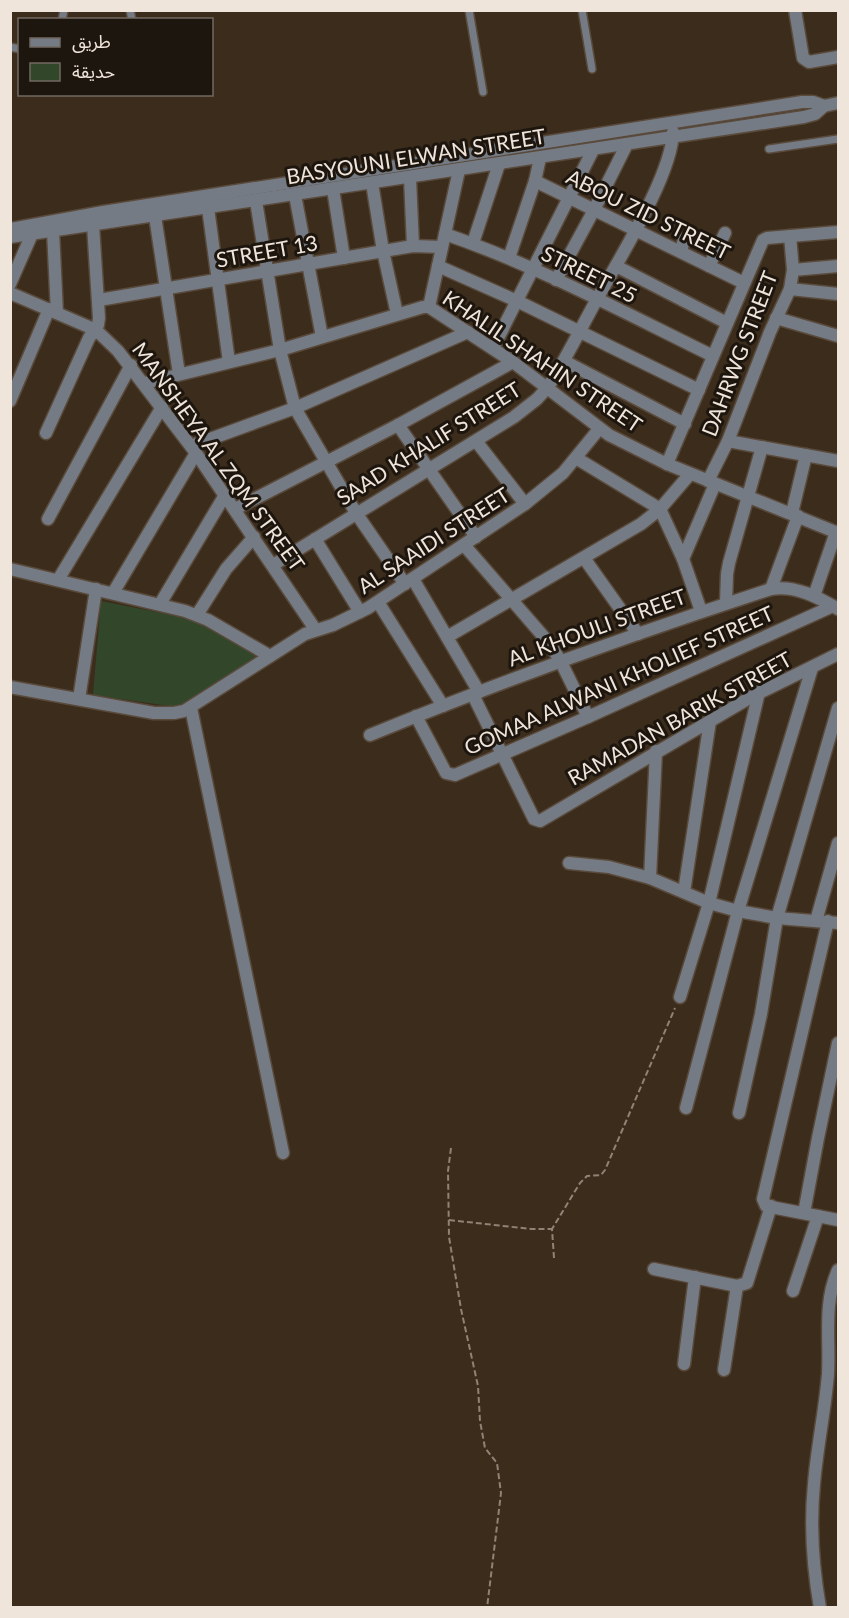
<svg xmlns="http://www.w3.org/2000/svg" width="849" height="1618" viewBox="0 0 849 1618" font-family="Lato,'Noto Sans Arabic',sans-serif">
	<rect width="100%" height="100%" fill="#3c2c1c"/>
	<polygon fill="#32472a" points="101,601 197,620 259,654 229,678 192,702 177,707 93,695"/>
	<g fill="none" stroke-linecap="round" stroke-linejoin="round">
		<defs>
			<g id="service">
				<polyline points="130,10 132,20"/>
				<polyline points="469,10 483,92"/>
				<polyline points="582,10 592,69"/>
				<polyline points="62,20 64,10"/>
				<polyline points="10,47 20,49"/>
				<polyline points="769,149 838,139"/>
			</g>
			<g id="minor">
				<polyline points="795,10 803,58 809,62 838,57"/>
				<polyline points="410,178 413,246"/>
				<polyline points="535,181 744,283"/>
				<polyline points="372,183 383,251 397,314"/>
				<polyline points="333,189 344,258"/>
				<polyline points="295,195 322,337"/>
				<polyline points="256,201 280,350 295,408 356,513 405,584"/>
				<polyline points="208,208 229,362"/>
				<polyline points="155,216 179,374"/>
				<polyline points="11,229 103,212 802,102 813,102 824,106"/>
				<polyline points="53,231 57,313"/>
				<path d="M445 234C538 266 625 313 713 356"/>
				<polyline points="10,237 804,117 815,114 824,106 838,103"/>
				<polyline points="473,243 499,164"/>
				<polyline points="681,252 684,239"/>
				<polyline points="509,258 535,181 540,158"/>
				<polyline points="438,266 517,301 699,390"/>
				<polyline points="616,266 727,323"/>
				<polyline points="709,266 725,233"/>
				<polyline points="793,270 838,266"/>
				<polyline points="556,280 594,210 627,144"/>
				<polyline points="10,284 32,234"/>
				<polyline points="790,289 838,294"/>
				<polyline points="10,293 96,330 118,351 196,453 315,629"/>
				<polyline points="99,300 413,246 442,247"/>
				<polyline points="429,307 459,170"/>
				<polyline points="776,318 838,336"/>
				<polyline points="493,348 593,150"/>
				<polyline points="564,361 685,424"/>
				<polyline points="145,383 280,350 423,307 429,307 513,362 609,435 667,464 838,533"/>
				<polyline points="10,401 49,309"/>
				<polyline points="398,425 476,537"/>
				<polyline points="46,433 89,338 98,325 99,318 93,225"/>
				<polyline points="476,441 525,504"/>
				<polyline points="728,441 838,461"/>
				<polyline points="191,446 295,408 468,332"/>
				<polyline points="576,458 660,509 683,559 701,611"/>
				<polyline points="667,464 763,240 767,238 838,232"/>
				<polyline points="708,481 728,441 770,332 790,289 793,270 790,236"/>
				<polyline points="235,509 398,425 513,362"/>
				<polyline points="792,513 806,455"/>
				<polyline points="48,519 131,365"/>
				<polyline points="315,539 360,612"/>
				<polyline points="464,545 550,644 561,662 588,717"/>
				<polyline points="584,558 638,634"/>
				<polyline points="683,559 715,484"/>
				<path d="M273 565 514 417 537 399 548 387C566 359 581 328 597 299 619 259 672 175 673 132"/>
				<polyline points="10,569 185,611 208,620 270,656"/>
				<polyline points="413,579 479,692"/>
				<polyline points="58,580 162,407"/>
				<polyline points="771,589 798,516"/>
				<polyline points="113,593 196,453"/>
				<polyline points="814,596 836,532"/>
				<polyline points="378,602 443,706"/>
				<polyline points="726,603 727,574 729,563 762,447"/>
				<polyline points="160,604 225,495"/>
				<polyline points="197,615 226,569 254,537"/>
				<polyline points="447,637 641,524 660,509 690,474"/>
				<polyline points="10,687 154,713 174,713 184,711 305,634 333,625 368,608 525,504 563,473 599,429"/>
				<polyline points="473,695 534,819 540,821 751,697 838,654"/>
				<polyline points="79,699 96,589"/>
				<polyline points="191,708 283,1153"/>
				<polyline points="416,716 446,773 455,775 588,717 833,606"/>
				<path d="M370 735C502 681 636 633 771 589 795 585 818 597 838 609"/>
				<polyline points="569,863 609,867 650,878 709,903 738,911 777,918 838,923"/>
				<polyline points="650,878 656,751"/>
				<polyline points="684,892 710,721"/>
				<polyline points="816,921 838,843"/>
				<polyline points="828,921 763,1199 766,1206 838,1220"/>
				<polyline points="680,997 709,903 759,692"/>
				<polyline points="686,1108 738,911 812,668"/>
				<polyline points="739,1113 761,1014 777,918 838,708"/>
				<polyline points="804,1213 818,1138 838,1043"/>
				<polyline points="654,1269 737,1286 747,1283 771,1206"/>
				<polyline points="793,1291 818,1216"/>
				<polyline points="684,1364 695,1277"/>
				<polyline points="724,1370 737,1286"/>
				<path d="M820 1608C813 1568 810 1524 814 1484 817 1447 825 1411 828 1374 830 1339 823 1303 838 1270"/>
			</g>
		</defs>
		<use href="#service" stroke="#594a3b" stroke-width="10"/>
		<use href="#minor" stroke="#594a3b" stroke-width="15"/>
		<g stroke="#908275" stroke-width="2" stroke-dasharray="6 3" stroke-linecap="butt">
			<polyline points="451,1148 448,1171 449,1237 461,1309 478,1386 480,1421 485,1448 497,1463 501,1493 487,1608"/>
			<polyline points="449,1220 531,1229 552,1229"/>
			<polyline points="554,1258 552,1229 580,1183 587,1176 601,1175 605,1170 675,1008"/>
		</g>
		<use href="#service" stroke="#757b84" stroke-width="7"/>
		<use href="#minor" stroke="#757b84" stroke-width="12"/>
	</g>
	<g text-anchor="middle" stroke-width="6" stroke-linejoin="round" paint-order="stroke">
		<g font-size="21" fill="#f0e5db" stroke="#1d160f">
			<text transform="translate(416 157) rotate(-9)" y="7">BASYOUNI ELWAN STREET</text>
			<text transform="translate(648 215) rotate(26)" y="7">ABOU ZID STREET</text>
			<text transform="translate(267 252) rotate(-10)" y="7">STREET 13</text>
			<text transform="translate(589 275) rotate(26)" y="7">STREET 25</text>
			<text transform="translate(740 354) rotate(-69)" y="7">DAHRWG STREET</text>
			<text transform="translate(542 362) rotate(34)" y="7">KHALIL SHAHIN STREET</text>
			<text transform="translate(429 444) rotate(-32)" y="7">SAAD KHALIF STREET</text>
			<text transform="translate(218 457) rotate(54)" y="7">MANSHEYA AL ZQM STREET</text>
			<text transform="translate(434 541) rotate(-33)" y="7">AL SAAIDI STREET</text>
			<text transform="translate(597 628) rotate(-20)" y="7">AL KHOULI STREET</text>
			<text transform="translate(619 681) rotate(-24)" y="7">GOMAA ALWANI KHOLIEF STREET</text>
			<text transform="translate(680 719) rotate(-29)" y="7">RAMADAN BARIK STREET</text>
		</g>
	</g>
	<rect width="849" height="1618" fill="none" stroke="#f0e5db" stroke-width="24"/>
	<rect x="18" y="18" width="195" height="78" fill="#1d160f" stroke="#716961" stroke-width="1.5"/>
	<rect x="30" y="38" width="30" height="9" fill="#757b84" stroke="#716961" stroke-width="1.5"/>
	<text x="72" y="48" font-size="18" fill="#f0e5db">طريق</text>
	<rect x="30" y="63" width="30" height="18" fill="#32472a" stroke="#716961" stroke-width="1.5"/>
	<text x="72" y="78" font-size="18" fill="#f0e5db">حديقة</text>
</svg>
